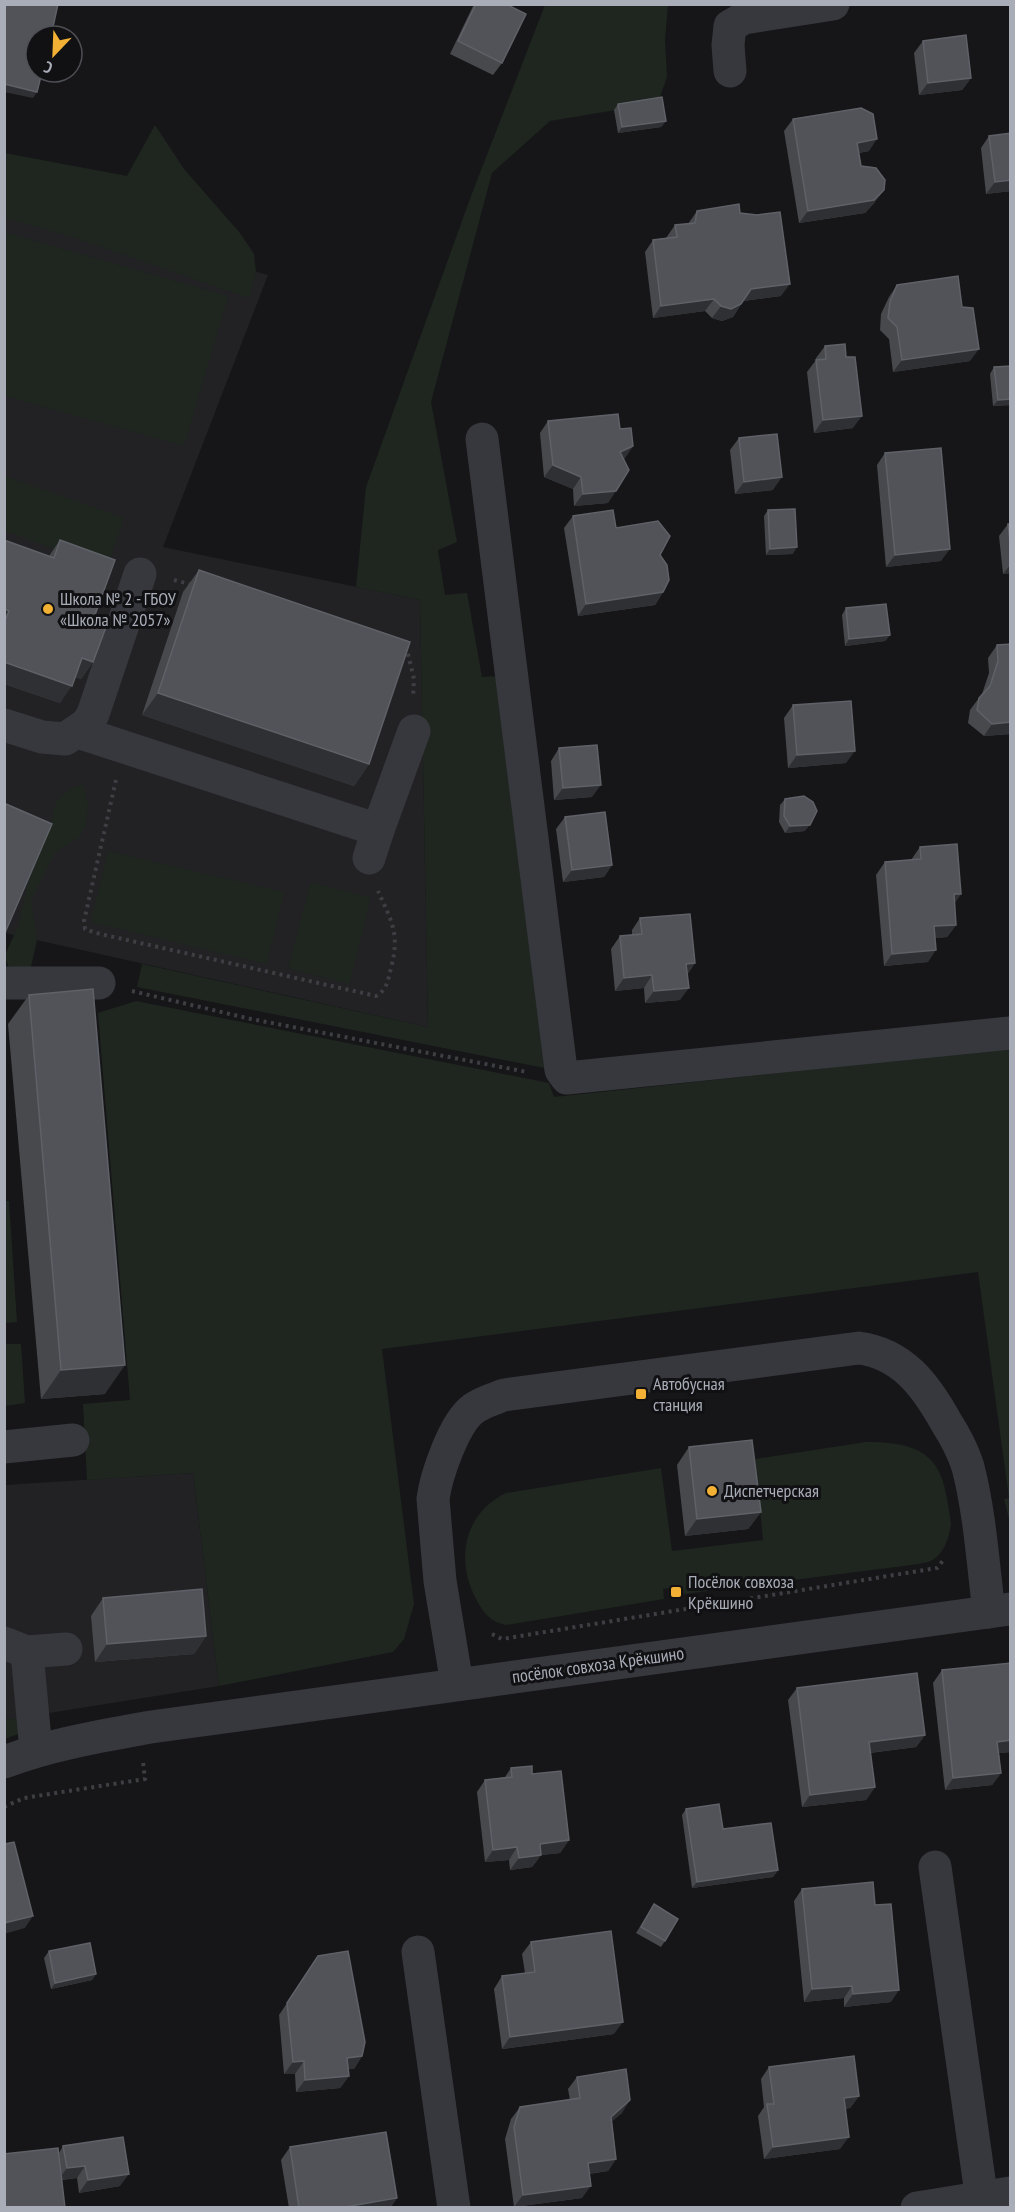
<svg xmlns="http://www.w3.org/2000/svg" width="1015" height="2212" viewBox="0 0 1015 2212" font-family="'PT Sans Narrow',sans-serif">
	<rect width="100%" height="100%" fill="#161618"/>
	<g fill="#222225">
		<polygon points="4,204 268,275 163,547 420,600 428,1027 5,933"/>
		<polygon points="193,1473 219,1686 5,1720 5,1485"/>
	</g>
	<g fill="#1e261f">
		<polygon points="545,5 668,5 665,40 667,77 658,103 550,121 492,173 431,402 457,542 438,550 445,595 467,593 482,677 501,676 549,1069 137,987 142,964 428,1027 420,600 356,587 366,487 471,196"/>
		<polygon points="155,125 184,169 240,233 254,254 256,272 249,298 72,237 5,218 5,153 127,176"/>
		<polygon points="4,232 228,296 184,446 5,396"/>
		<polygon points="5,476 124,518 107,568 5,531"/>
		<polygon points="83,784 88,805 86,825 79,838 56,851 31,900 37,940 31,967 15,969 8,966 5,955 19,924 28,882 47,837 55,806 60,797 70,789"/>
		<polygon points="108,851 284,892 267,964 91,922"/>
		<polygon points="311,882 371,898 349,984 288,968"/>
		<polygon points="136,1001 549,1083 554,1097 1010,1048 1010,1523 1004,1499 1009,1498 978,1272 382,1349 414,1604 404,1639 393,1652 219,1686 193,1473 87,1480 83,1404 130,1400 98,1013"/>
		<polygon points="5,1201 9,1201 17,1322 5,1323"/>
		<polygon points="5,1344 21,1344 25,1403 5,1406"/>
		<path d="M866 1442C892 1442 923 1444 937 1468 946 1483 948 1506 951 1523 950 1535 945 1552 934 1559 930 1562 923 1563 919 1564L684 1594 682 1586 663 1589 664 1599 506 1625C491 1622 483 1613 476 1599 455 1560 464 1513 506 1493L661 1468 672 1551 763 1540 755 1459Z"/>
		<polygon points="17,1718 21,1733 5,1739 5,1720"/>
	</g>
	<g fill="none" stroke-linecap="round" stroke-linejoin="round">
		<g stroke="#3d3f44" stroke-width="4" stroke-dasharray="3 4.5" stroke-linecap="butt">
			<polyline points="174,580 193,585"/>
			<polyline points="404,648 407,650 414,679 413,698"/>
			<path d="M116 780 84 921 85 929 96 933 376 996C387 990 388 980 391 968 400 934 392 922 378 891"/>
			<polyline points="132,991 251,1019 527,1072"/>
			<polyline points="492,1634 502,1639 937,1568 945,1558"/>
			<polyline points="4,1807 24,1798 145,1779 143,1762"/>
		</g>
		<g stroke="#37383d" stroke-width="33">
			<polyline points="730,71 728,45 730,26 744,18 833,4"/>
			<polyline points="482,439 561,1070 567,1078 1010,1033"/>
			<polyline points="4,725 42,737 65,739 87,724 93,714 140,574"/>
			<polyline points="78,732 378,830 414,731"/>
			<polyline points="369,858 378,830"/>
			<polyline points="4,983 99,983"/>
			<polyline points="4,1447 73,1440"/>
			<polyline points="4,1643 27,1652 66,1649"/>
			<polyline points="27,1652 36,1751"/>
			<path d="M457 1684 440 1581 433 1499C436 1476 454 1423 473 1409 482 1402 494 1399 504 1395L859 1348C903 1354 926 1386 946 1422 955 1436 963 1451 968 1467 980 1514 983 1564 989 1612"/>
			<path d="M4 1762C52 1744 101 1736 151 1727L1010 1609"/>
			<polyline points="935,1867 983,2208"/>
			<polyline points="418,1952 454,2208"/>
			<polyline points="917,2208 1010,2193"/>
		</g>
	</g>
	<g fill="#47494d">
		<polygon points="474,4 506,4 502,63 493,75 450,54"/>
		<polygon points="923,41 971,78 962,90 919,95 914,53"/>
		<polygon points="618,104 666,121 661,127 618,133 614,110"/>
		<polygon points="793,119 869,151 859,153 861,166 875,202 865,213 799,223 784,131"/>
		<polygon points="989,136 1011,191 986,194 981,148"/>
		<polygon points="697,211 740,213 781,296 743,301 733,317 722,321 712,318 705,311 653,318 645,252 653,240 666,238 675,225 688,224"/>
		<polygon points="897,285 970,361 893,372 889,339 880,330 881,314 889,297"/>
		<polygon points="825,346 846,357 853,428 814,433 807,372 816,360 816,358"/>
		<polygon points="1011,366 1011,405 993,406 990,374 994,367"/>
		<polygon points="548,421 620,429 633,446 624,459 608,503 574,506 573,489 544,477 540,433"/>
		<polygon points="739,438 773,490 735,494 730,450"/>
		<polygon points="885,453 941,561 886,567 877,465"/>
		<polygon points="768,510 793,554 766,555 764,516"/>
		<polygon points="573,516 616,528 660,555 663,592 655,605 578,616 564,528"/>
		<polygon points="1008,524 1011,524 1011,573 1003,574 999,536"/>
		<polygon points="4,540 49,556 60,540 92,623 93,662 81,679 75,677 60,703 4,684"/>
		<polygon points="199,570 369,764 354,786 142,715 183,592"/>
		<polygon points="846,608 890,635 885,641 845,646 842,615"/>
		<polygon points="1011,644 1011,734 984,736 968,723 970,710 982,694 989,673 988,658 997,645"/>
		<polygon points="793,705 846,763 788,768 784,718"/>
		<polygon points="559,748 592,797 554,800 551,761"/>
		<polygon points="785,799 805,831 785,833 779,822 780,805"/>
		<polygon points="565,817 612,865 604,877 563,882 556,829"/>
		<polygon points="920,847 961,894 954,903 956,925 947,937 935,938 928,962 884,966 876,875 885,862 911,860"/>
		<polygon points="640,918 695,963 687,975 680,1000 645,1003 644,988 615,991 611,949 620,936 632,935 632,930"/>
		<polygon points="29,995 105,1394 41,1399 8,1024"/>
		<polygon points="689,1447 761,1512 748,1529 685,1536 677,1465"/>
		<polygon points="103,1598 206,1636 194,1654 95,1662 91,1616"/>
		<polygon points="1011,1663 1011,1752 999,1753 1001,1773 992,1785 945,1790 933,1683 942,1670"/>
		<polygon points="797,1688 925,1735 916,1747 870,1753 875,1787 866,1800 802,1807 788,1700"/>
		<polygon points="511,1768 532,1774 569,1840 560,1853 541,1855 532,1867 510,1870 509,1860 485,1862 477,1792 485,1780 505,1777"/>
		<polygon points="686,1809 723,1829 778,1870 773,1877 692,1888 682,1815"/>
		<polygon points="802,1889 875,1905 891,2002 844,2007 844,1998 804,2002 794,1901"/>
		<polygon points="654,1904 665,1941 661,1947 636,1933"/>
		<polygon points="531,1942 614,2034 502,2049 494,1989 502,1976 525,1973 522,1954"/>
		<polygon points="49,1951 96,1974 92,1980 51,1989 44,1958"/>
		<polygon points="310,1969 362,2056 354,2069 348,2069 349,2076 340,2088 296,2092 295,2074 284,2074 279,2015"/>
		<polygon points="769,2067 859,2096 850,2108 845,2109 840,2149 764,2159 758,2116 764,2107 761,2079"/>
		<polygon points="577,2077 622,2113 612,2121 616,2159 608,2171 589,2174 582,2198 514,2207 505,2139 511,2119 520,2107 570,2100 568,2089"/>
		<polygon points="63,2146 120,2186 79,2193 77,2178 62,2180 59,2153"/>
		<polygon points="290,2147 397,2198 390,2208 289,2208 281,2160"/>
	</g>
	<g fill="#2f3033">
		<polygon points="971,78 962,90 919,95 928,83"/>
		<polygon points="4,84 37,92 33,98 4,92"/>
		<polygon points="666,121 661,127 618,133 622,127"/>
		<polygon points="877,139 869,151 848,155 857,143"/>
		<polygon points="1011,180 1011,191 986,194 995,182"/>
		<polygon points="884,190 875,202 865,213 799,223 808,211"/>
		<polygon points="790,284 781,296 743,301 751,289"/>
		<polygon points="714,299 705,311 653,318 661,306"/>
		<polygon points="741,304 733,317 722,321 712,318 721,306"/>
		<polygon points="979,349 970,361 893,372 902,360"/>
		<polygon points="1011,399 1011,405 993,406 998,400"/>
		<polygon points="862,416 853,428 814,433 823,420"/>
		<polygon points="633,446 625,458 612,465 620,452"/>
		<polygon points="553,465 581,477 573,489 544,477"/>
		<polygon points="782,477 773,490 735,494 744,482"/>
		<polygon points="616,491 608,503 574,506 583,494"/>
		<polygon points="797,547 793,554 766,555 770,549"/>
		<polygon points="950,549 941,561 886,567 895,555"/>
		<polygon points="1011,564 1011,573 1003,574"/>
		<polygon points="663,592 655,605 578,616 586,604"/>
		<polygon points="4,609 9,611 4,617"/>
		<polygon points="890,635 885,641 845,646 849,639"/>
		<polygon points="82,658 93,662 81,679 70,675"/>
		<polygon points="4,662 72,686 60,703 4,684"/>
		<polygon points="158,693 369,764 354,786 142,715"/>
		<polygon points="1011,722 1011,734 984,736 992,724"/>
		<polygon points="855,751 846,763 788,768 797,755"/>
		<polygon points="601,785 592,797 554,800 563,788"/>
		<polygon points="810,825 805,831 785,833 790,826"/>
		<polygon points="612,865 604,877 563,882 572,870"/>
		<polygon points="954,894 961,894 953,906"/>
		<polygon points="956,925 947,937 926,939 934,926"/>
		<polygon points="936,950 928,962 884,966 892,954"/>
		<polygon points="695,963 687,975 686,964"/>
		<polygon points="652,975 644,988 615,991 624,978"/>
		<polygon points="689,988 680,1000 645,1003 654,991"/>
		<polygon points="125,1365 105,1394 41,1399 61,1370"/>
		<polygon points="761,1512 748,1529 685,1536 697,1519"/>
		<polygon points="206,1636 194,1654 95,1662 107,1644"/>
		<polygon points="925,1735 916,1747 860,1754 869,1742"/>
		<polygon points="1011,1740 1011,1752 989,1754 997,1742"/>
		<polygon points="1001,1773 992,1785 945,1790 953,1778"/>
		<polygon points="875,1787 866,1800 802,1807 810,1795"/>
		<polygon points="569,1840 560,1853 541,1855 532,1867 510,1870 519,1858 540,1844"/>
		<polygon points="517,1847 509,1860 485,1862 493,1850"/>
		<polygon points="778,1870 773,1877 692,1888 697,1882"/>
		<polygon points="33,1916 25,1928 4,1934 4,1923"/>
		<polygon points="96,1974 92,1980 51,1989 55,1983"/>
		<polygon points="852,1986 844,1998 804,2002 812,1989"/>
		<polygon points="899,1990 891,2002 844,2007 853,1994"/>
		<polygon points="623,2022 614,2034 502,2049 510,2037"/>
		<polygon points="362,2056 354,2069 339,2070 347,2058"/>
		<polygon points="304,2061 295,2074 284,2074 293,2062"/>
		<polygon points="349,2076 340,2088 296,2092 305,2080"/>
		<polygon points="859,2096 850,2108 835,2110 844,2098"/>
		<polygon points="630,2100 622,2113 603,2129 611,2117"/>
		<polygon points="849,2137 840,2149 764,2159 773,2147"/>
		<polygon points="616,2159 608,2171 579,2175 588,2163"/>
		<polygon points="85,2166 77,2178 58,2180 67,2168"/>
		<polygon points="129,2174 120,2186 79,2193 88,2180"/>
		<polygon points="591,2186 582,2198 514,2207 523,2195"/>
		<polygon points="397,2198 390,2208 339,2208"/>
	</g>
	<g fill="#525359" stroke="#5f6168" stroke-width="1.5">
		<polygon points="4,4 58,4 51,36 36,36 36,72 42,72 37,92 4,84"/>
		<polygon points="476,4 506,4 526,14 502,63 458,41"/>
		<polygon points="966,35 971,78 928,83 923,41"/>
		<polygon points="662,97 666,121 622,127 618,104"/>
		<polygon points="861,108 873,114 877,139 857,143 861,166 876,168 885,180 884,190 874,200 808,211 793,119"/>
		<polygon points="1011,133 1011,180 995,182 989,136"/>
		<polygon points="739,204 740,213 757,215 780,212 790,284 751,289 741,304 731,309 721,306 714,299 661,306 653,240 677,237 675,225 695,223 697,211"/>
		<polygon points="958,276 962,307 973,308 979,349 902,360 897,327 888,318 890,302 897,285"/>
		<polygon points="845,344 846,357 855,357 862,416 823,420 816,360 826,359 825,346"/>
		<polygon points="1011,366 1011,399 998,400 994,367"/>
		<polygon points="618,414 620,429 631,428 633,446 620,452 629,470 616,491 583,494 581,477 553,465 548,421"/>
		<polygon points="777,434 782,477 744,482 739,438"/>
		<polygon points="941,448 950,549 895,555 885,453"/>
		<polygon points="795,509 797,547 770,549 768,510"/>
		<polygon points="613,510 616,528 658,521 670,536 660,555 667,565 669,580 663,592 586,604 573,516"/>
		<polygon points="1008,524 1011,524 1011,550"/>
		<polygon points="4,540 54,558 60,540 115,560 92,623 106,627 93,662 82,658 72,686 4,662 4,624 9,611 4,609"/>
		<polygon points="199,570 410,642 369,764 158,693"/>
		<polygon points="886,604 890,635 849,639 846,608"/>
		<polygon points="1011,644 1011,722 992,724 977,710 979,698 990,686 998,661 997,645"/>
		<polygon points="851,701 855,751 797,755 793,705"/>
		<polygon points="597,745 601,785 563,788 559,748"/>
		<polygon points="804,796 813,802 817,811 810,825 790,826 784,816 785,799"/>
		<polygon points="6,804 52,824 4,935 4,807"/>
		<polygon points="605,812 612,865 572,870 565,817"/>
		<polygon points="957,844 961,894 954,894 956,925 934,926 936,950 892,954 885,862 921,859 920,847"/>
		<polygon points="690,914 695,963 686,964 689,988 654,991 652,975 624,978 620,936 642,934 640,918"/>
		<polygon points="93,989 125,1365 61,1370 29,995"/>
		<polygon points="752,1440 761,1512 697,1519 689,1447"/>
		<polygon points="202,1589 206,1636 107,1644 103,1598"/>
		<polygon points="1011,1663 1011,1740 997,1742 1001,1773 953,1778 942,1670"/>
		<polygon points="917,1673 925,1735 869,1742 875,1787 810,1795 797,1688"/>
		<polygon points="532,1766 532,1774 561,1771 569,1840 540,1844 541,1855 519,1858 517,1847 493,1850 485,1780 512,1777 511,1768"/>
		<polygon points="719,1804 723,1829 771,1823 778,1870 697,1882 686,1809"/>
		<polygon points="14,1842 33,1916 4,1923 4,1844"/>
		<polygon points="873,1882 875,1905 891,1904 899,1990 853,1994 852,1986 812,1989 802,1889"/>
		<polygon points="654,1904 678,1919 665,1941 641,1927"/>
		<polygon points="611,1931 623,2022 510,2037 502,1976 535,1972 531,1942"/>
		<polygon points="90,1943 96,1974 55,1983 49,1951"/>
		<polygon points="348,1951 365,2042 362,2056 347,2058 349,2076 305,2080 304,2061 293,2062 287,2003 318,1956"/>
		<polygon points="854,2056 859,2096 844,2098 849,2137 773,2147 767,2104 774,2104 769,2067"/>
		<polygon points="626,2069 630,2100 611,2117 616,2159 588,2163 591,2186 523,2195 514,2127 520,2107 580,2098 577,2077"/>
		<polygon points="386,2132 397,2198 339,2208 299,2208 290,2147"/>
		<polygon points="123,2137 129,2174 88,2180 85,2166 67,2168 63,2146"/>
		<polygon points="58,2148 65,2208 4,2208 4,2154"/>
	</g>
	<g fill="#f2b134" stroke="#111113" stroke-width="2">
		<circle cx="48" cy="609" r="6"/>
		<rect x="635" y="1388" width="12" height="12" rx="3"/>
		<circle cx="712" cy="1491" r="6"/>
		<rect x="670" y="1586" width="12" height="12" rx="3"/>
	</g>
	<g text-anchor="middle" stroke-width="6" stroke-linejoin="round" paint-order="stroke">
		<g font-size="18" fill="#a8adb8" stroke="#111113" text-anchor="start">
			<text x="60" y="605">Школа № 2 - ГБОУ<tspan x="60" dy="21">«Школа № 2057»</tspan></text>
			<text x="653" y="1390">Автобусная<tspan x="653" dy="21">станция</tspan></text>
			<text x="724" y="1497">Диспетчерская</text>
			<text x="688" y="1588">Посёлок совхоза<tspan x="688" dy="21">Крёкшино</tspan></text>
		</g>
		<g font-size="18" fill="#a8adb8" stroke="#111113">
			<text transform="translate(598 1665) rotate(-8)" y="6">посёлок совхоза Крёкшино</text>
		</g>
	</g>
	<rect width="1015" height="2212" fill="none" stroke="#a8adb8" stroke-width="12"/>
	<g transform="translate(54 54) rotate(203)"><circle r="28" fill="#111113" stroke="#4d4f55" stroke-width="1.5"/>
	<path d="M0-4.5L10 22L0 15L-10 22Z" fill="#f2b134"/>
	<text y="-9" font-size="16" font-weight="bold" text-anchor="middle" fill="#a8adb8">С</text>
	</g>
</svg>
